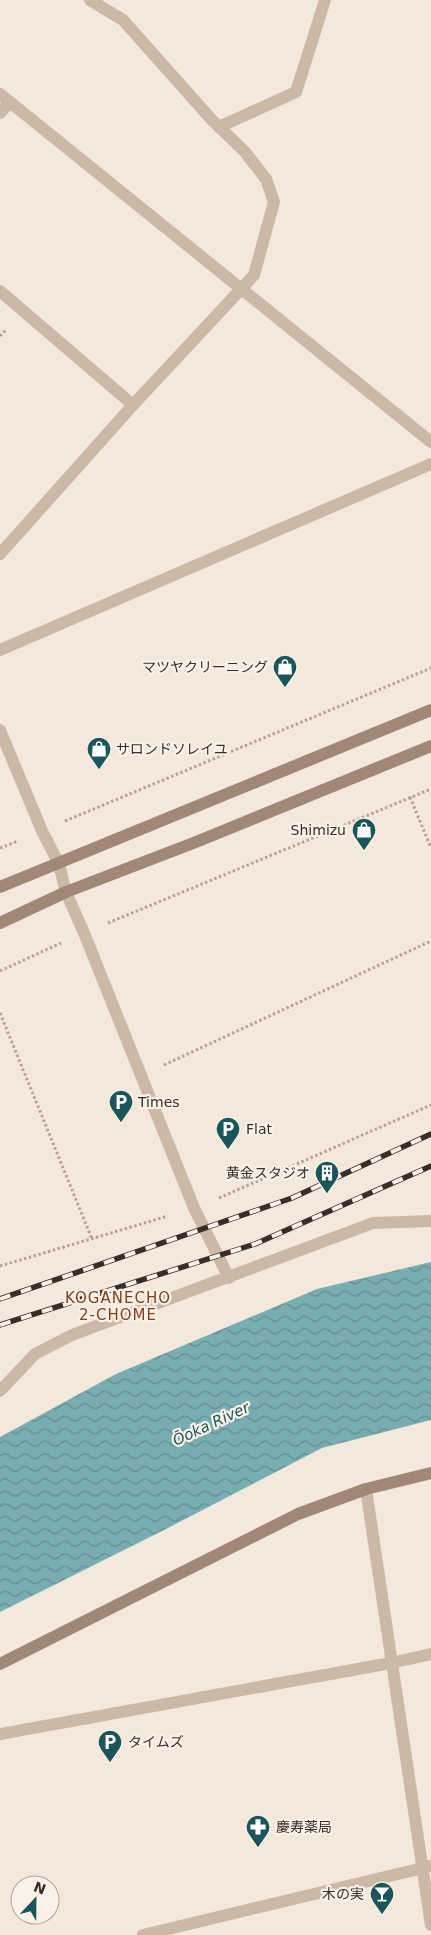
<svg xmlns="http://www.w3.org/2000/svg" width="431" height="1935" viewBox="0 0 431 1935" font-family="'DejaVu Sans','Noto Sans JP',sans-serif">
	<defs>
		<pattern id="water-waves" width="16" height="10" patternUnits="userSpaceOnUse" patternTransform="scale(1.25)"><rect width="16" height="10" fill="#78aeb2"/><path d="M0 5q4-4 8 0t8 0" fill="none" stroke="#638e91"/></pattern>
	</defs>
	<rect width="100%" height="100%" fill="#f3e8db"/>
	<polygon fill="url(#water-waves)" points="431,1262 431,1420 322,1448 164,1530 0,1612 0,1437 116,1374 317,1289"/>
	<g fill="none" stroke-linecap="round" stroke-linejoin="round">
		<g stroke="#b8a290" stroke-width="3" stroke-dasharray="2.5 2.5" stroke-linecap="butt">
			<polyline points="0,336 6,330"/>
			<polyline points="410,797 431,848"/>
			<polyline points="65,821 431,668"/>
			<polyline points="0,848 18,841"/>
			<polyline points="108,923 431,789"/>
			<polyline points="0,971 61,943"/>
			<polyline points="0,1013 92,1239"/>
			<polyline points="164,1065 431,941"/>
			<polyline points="219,1198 431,1105"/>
			<polyline points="0,1266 168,1216"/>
		</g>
		<polyline stroke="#ccb8a6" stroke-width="12" points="219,127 296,92 325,0"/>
		<g stroke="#ccb8a6" stroke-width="12">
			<polyline points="0,94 431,442"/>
			<polyline points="0,113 10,102"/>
			<polyline points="0,291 133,405"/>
			<polyline points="0,554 133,405 254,275 274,202 266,179 245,152 211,119 123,20 90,0"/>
			<polyline points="0,650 431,464"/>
			<polyline points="0,730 42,831 59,864 66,892 84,933 194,1208 229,1278"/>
			<polyline points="0,1391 35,1354 72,1335 373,1223 431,1221"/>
			<polyline points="366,1489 431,1925"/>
			<polyline points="0,1734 391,1663 431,1654"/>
			<polyline points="143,1935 431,1866"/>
		</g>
		<g stroke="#a08777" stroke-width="12">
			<polyline points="0,887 431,710"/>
			<polyline points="0,923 66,892 196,842 431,746"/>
			<polyline points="0,1664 298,1514 366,1489 431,1473"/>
		</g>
		<defs>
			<g id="rail">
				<polyline points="0,1299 292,1198 431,1134"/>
				<polyline points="0,1325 255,1244 431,1166"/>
			</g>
		</defs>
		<use href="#rail" stroke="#382d27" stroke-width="5.5"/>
		<use href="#rail" stroke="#faf2e7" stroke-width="4" stroke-dasharray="11" stroke-linecap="butt"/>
	</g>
	<defs>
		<symbol id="shop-pin" viewBox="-11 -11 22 30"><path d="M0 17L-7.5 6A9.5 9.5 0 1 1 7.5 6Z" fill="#1a555b" stroke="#faf2e7"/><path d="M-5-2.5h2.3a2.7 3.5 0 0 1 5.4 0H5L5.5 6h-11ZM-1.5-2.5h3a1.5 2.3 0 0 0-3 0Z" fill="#fff"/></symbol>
		<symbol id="parking-pin" viewBox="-11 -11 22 30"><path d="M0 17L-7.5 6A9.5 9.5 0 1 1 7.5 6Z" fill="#1a555b" stroke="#faf2e7"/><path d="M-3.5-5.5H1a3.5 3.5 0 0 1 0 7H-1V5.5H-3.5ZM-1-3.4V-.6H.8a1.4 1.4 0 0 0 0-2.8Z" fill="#fff"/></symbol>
		<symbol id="building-pin" viewBox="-11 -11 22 30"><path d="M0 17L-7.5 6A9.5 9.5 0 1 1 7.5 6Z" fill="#1a555b" stroke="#faf2e7"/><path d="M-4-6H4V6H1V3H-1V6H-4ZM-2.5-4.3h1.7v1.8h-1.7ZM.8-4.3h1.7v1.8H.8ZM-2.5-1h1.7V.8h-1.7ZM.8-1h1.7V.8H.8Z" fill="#fff"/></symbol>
		<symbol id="pharmacy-pin" viewBox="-11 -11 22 30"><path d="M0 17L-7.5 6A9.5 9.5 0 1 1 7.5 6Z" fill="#1a555b" stroke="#faf2e7"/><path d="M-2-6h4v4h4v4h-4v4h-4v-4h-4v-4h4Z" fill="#fff"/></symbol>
		<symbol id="bar-pin" viewBox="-11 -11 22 30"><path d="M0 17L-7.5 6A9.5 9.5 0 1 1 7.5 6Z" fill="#1a555b" stroke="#faf2e7"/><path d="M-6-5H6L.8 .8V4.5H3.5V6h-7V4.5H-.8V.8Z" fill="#fff"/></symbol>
	</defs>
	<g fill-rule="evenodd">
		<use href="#shop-pin" x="271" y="653" width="28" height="38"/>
		<use href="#shop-pin" x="85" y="735" width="28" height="38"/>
		<use href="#shop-pin" x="350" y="816" width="28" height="38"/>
		<use href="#parking-pin" x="107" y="1088" width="28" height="38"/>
		<use href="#parking-pin" x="214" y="1115" width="28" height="38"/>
		<use href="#building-pin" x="313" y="1159" width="28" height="38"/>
		<use href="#parking-pin" x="96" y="1728" width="28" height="38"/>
		<use href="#pharmacy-pin" x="244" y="1813" width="28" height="38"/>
		<use href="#bar-pin" x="368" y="1880" width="28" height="38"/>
	</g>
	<g text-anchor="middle" stroke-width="4.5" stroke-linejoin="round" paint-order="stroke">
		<g font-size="14" fill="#382d27" stroke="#faf2e7" text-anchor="start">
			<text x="268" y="672" text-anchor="end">マツヤクリーニング</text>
			<text x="116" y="754">サロンドソレイユ</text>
			<text x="346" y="835" text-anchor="end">Shimizu</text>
			<text x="138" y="1107">Times</text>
			<text x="246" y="1134">Flat</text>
			<text x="310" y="1178" text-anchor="end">黄金スタジオ</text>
			<text x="128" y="1747">タイムズ</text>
			<text x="276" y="1832">慶寿薬局</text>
			<text x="364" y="1899" text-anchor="end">木の実</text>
		</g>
		<g font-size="15" letter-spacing="1" fill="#8b3a1c" stroke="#faf2e7">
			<text x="118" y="1303">KOGANECHO<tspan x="118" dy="17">2-CHOME</tspan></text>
		</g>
		<g font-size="15" font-style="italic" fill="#1a555b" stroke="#faf2e7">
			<text transform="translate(211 1424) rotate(-25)" y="5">Ōoka River</text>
		</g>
	</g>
	<g transform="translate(35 1900) rotate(22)"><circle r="24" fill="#faf2e7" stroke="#aca39a"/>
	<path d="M0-4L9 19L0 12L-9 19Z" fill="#1a555b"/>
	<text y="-8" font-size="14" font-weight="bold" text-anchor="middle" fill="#382d27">N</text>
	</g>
</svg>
